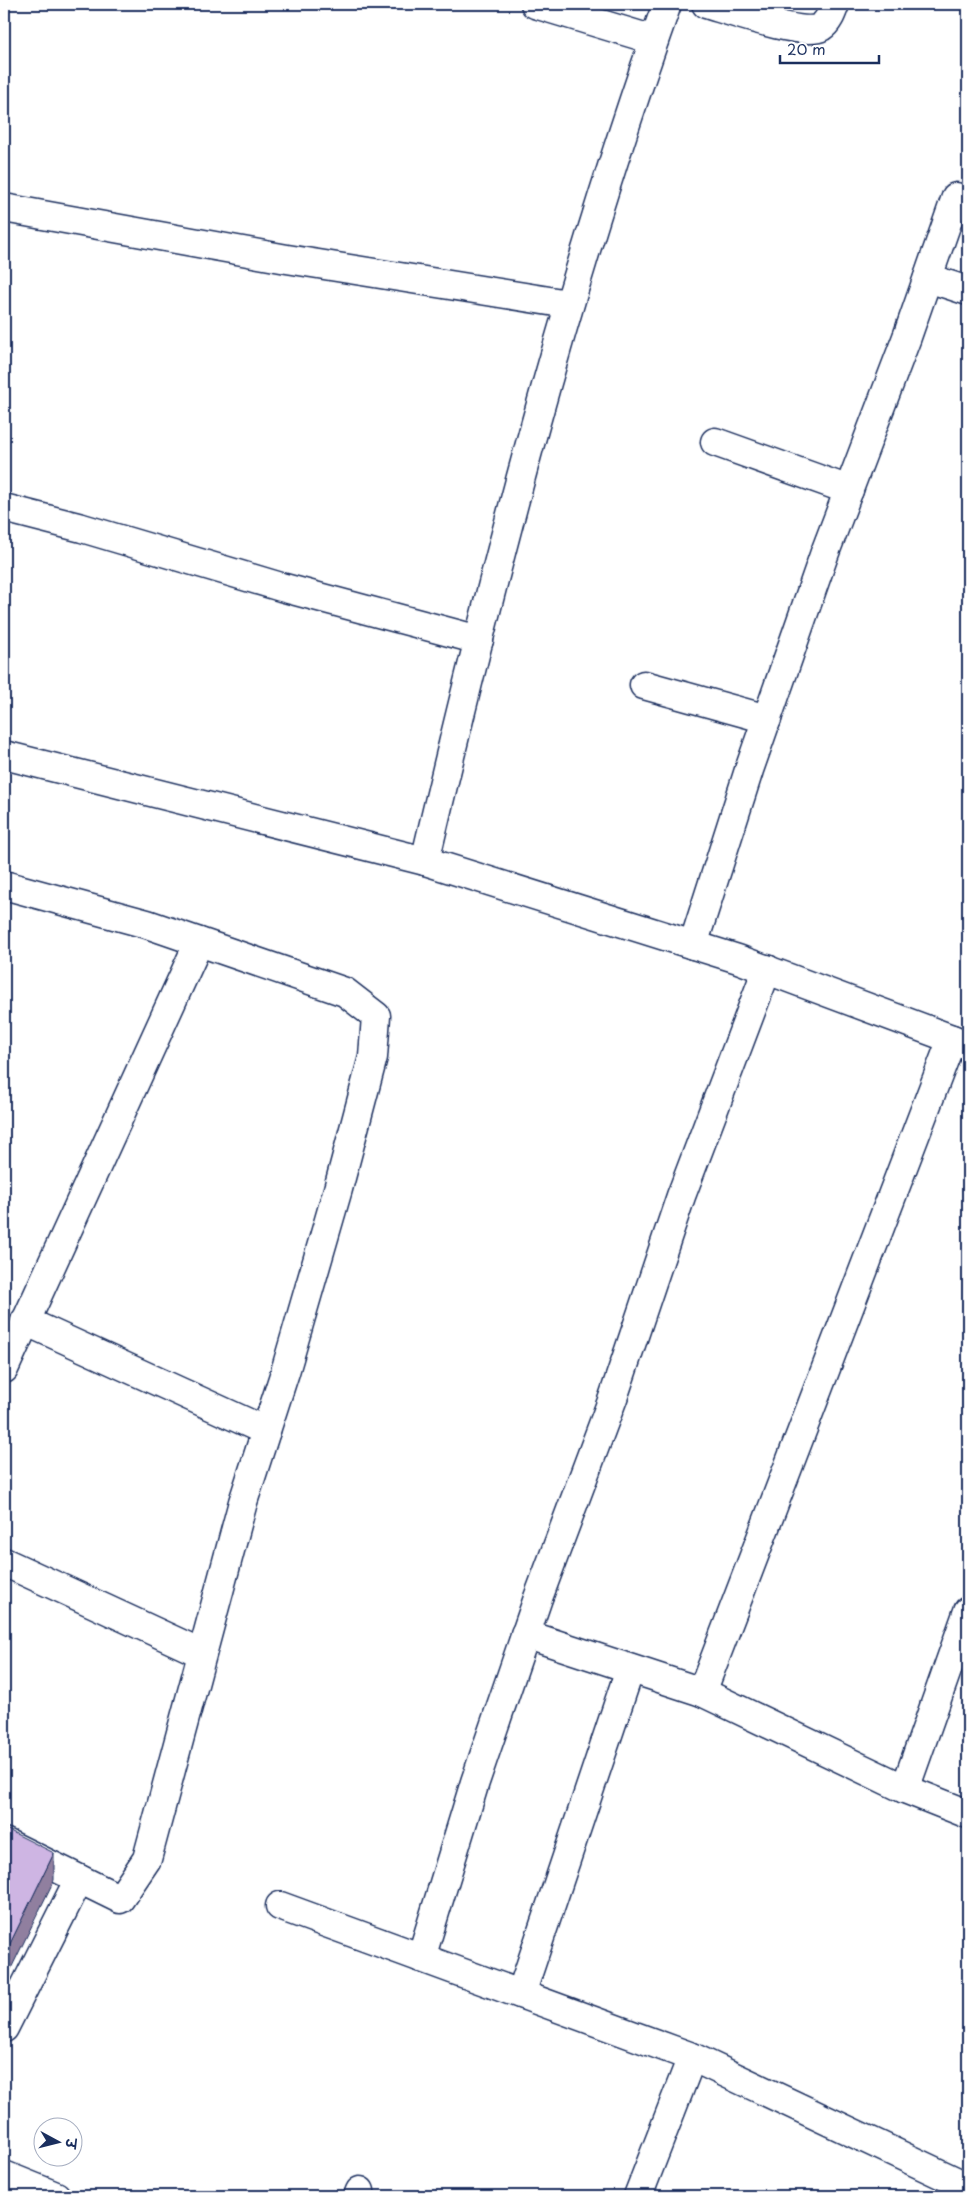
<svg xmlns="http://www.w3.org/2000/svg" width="972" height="2200" viewBox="0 0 972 2200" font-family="'Playpen Sans','Playpen Sans Deva',sans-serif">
	<rect width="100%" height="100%" fill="#fff"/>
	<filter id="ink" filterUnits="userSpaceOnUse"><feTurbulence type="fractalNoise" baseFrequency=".02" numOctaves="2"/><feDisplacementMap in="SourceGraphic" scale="10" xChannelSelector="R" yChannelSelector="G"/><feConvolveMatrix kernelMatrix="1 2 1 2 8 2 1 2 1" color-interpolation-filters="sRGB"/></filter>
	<g filter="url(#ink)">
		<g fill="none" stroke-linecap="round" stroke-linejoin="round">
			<defs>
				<g id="minor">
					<polyline points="535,4 654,40"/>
					<path d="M706 4C727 10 804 37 821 27 829 22 832 12 835 4"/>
					<polyline points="4,208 287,259 568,304"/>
					<polyline points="928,278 968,291"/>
					<polyline points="715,442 849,490"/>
					<polyline points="4,508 82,528 281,587 479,640"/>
					<polyline points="644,685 767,719"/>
					<polyline points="4,755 425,861 738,959 968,1045"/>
					<path d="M425 861C493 572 567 284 667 4"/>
					<polyline points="4,885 147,924 345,992 376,1016 373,1057 338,1189 285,1372 243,1502 147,1859 120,1899 4,1842"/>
					<polyline points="693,945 749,770 824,555 907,337 956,197"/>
					<polyline points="25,1321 266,1431"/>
					<polyline points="4,1369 199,942"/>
					<polyline points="4,1562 201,1653"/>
					<polyline points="525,1634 702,1692 905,1789 968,1814"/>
					<polyline points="702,1692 952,1039"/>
					<polyline points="905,1789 968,1611"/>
					<polyline points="280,1906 692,2057 968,2187"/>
					<polyline points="421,1958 475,1782 538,1598 613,1398 681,1196 767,969"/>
					<polyline points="521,1994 630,1669"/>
					<polyline points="4,2028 79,1879"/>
					<polyline points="4,2175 56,2196"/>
					<polyline points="358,2196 360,2191"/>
					<polyline points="638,2196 692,2057"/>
				</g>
			</defs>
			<use href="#minor" stroke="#1b2f5e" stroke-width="31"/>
			<use href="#minor" stroke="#fff" stroke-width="28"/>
		</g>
		<polygon fill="#907f9f" stroke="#1b2f5e" points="54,1853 54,1880 4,1983 4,1956"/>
		<polygon fill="#ceb5e3" stroke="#1b2f5e" points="4,1828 54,1853 4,1956"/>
	</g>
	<rect width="972" height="2200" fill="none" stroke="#fff" stroke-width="20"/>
	<rect x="10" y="10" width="952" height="2180" fill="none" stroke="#1b2f5e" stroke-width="2" filter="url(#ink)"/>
	<g transform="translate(58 2142) rotate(97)"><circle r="24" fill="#ffffff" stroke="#a4acbf"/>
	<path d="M0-4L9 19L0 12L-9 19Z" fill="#1b2f5e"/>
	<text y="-8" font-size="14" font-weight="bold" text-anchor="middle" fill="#1b2f5e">उ</text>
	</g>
	<path d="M780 55v8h99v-8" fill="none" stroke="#1b2f5e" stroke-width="2.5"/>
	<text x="787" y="55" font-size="15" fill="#1b2f5e" stroke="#ffffff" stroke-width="4" paint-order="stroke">20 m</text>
</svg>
